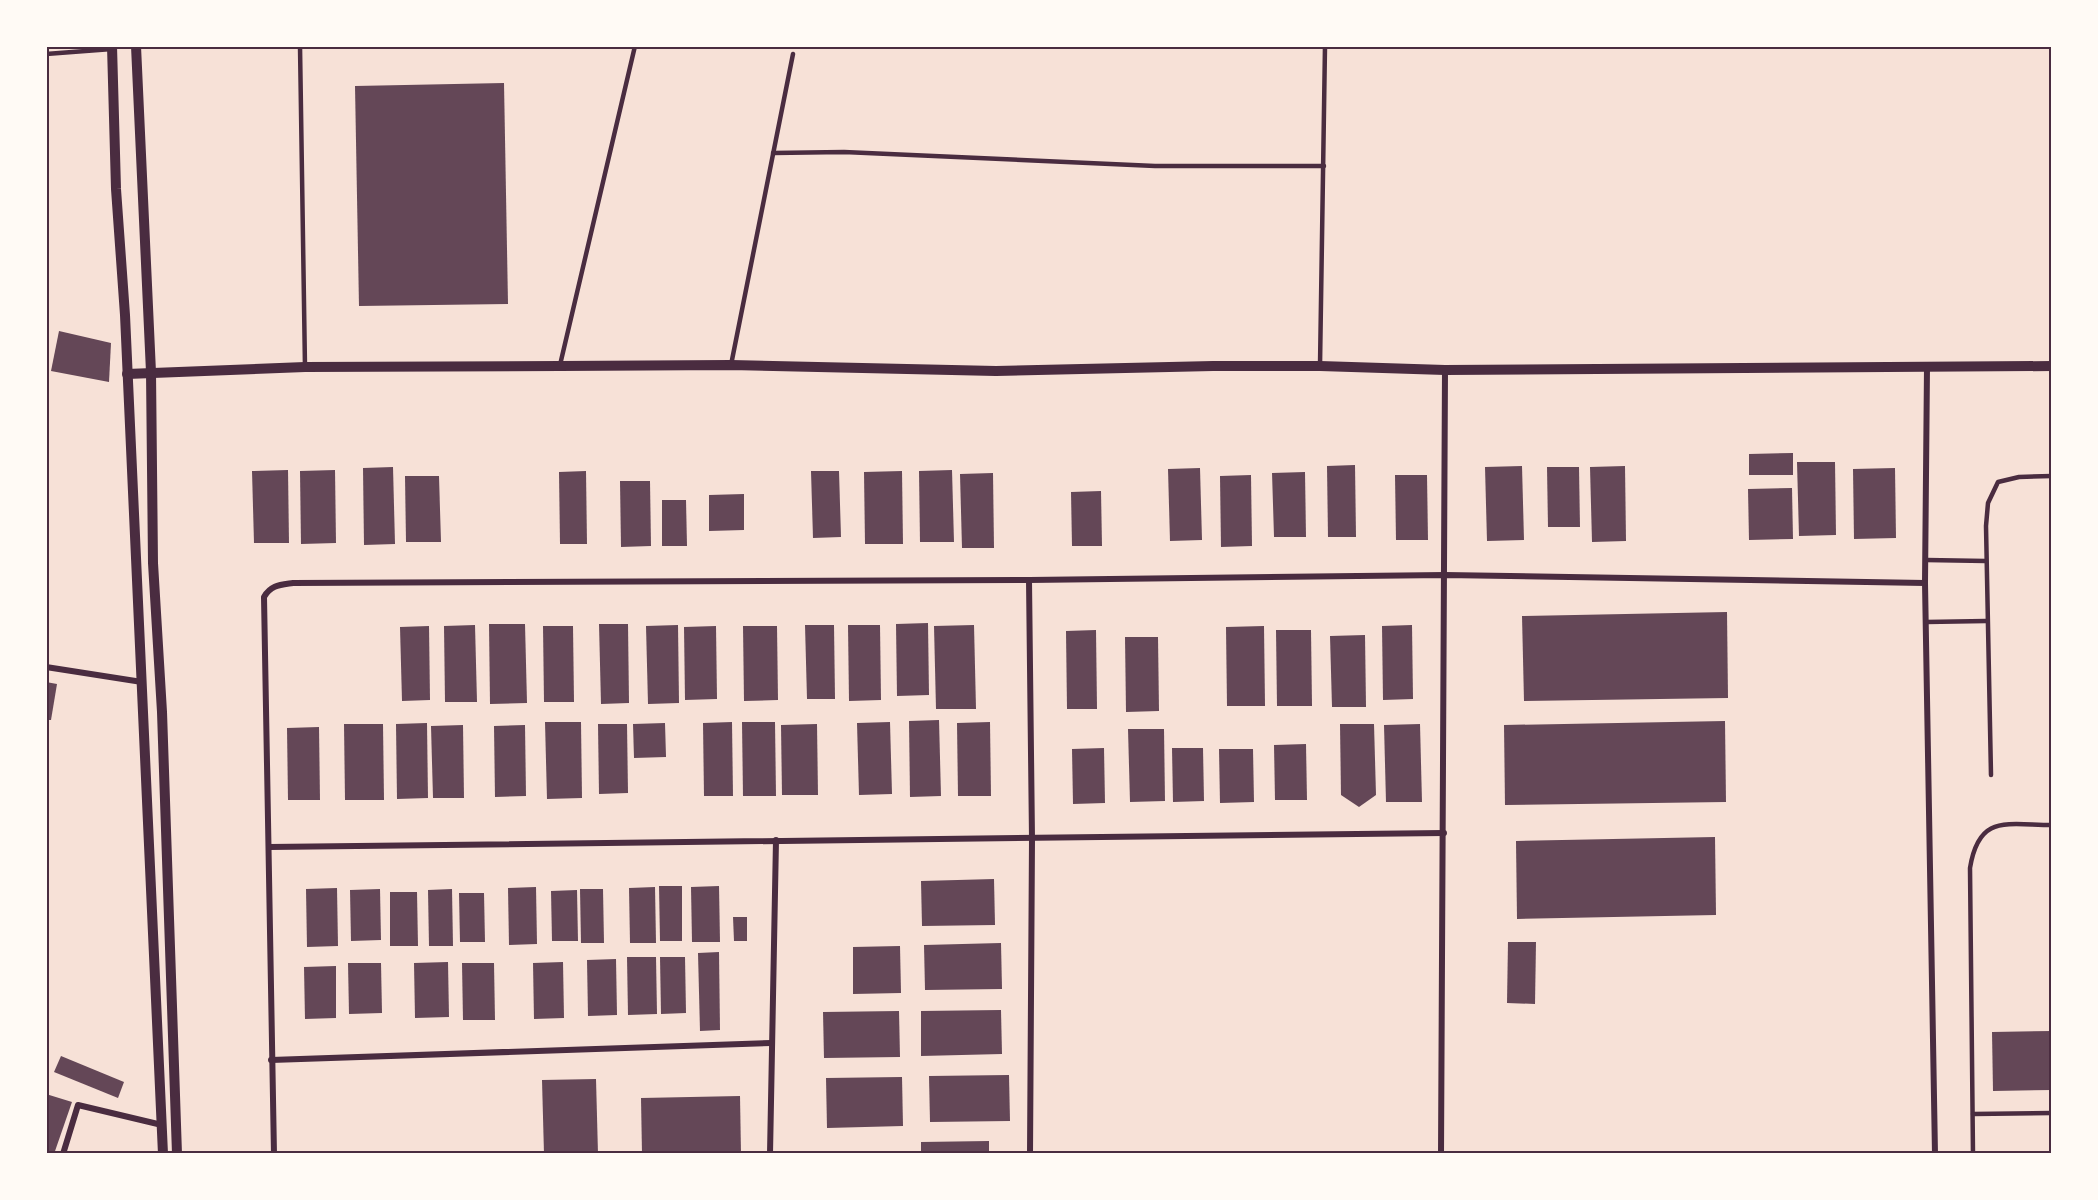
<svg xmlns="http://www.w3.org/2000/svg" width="2098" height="1200" viewBox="0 0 2098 1200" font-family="'Archivo Narrow',sans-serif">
	<rect width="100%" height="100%" fill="#f7e1d7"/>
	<g fill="#644757">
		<polygon points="504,83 508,304 359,306 355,86"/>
		<polygon points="59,331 111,343 109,382 51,371"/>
		<polygon points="1793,453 1793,475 1749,475 1749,454"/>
		<polygon points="1797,462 1835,462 1836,535 1799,536"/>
		<polygon points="1355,465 1356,537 1328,537 1327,466"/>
		<polygon points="1522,466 1524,540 1487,541 1485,467"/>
		<polygon points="1625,466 1626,541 1592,542 1590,467"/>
		<polygon points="393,467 395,544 364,545 363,468"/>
		<polygon points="1547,467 1579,467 1580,527 1548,527"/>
		<polygon points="1200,468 1202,540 1170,541 1168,469"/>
		<polygon points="1895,468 1896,538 1854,539 1853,469"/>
		<polygon points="288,470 289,543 254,543 252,471"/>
		<polygon points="335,470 336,543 301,544 300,471"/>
		<polygon points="952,470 954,542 920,542 919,471"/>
		<polygon points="586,471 587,544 560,544 559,472"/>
		<polygon points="811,471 839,471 841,537 813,538"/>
		<polygon points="902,471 903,544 865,544 864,472"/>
		<polygon points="1305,472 1306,537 1274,537 1272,473"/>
		<polygon points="993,473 994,548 962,548 960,474"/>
		<polygon points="1251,475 1252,546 1221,547 1220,476"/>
		<polygon points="1395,475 1427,475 1428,540 1396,540"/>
		<polygon points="405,476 439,476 441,542 406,542"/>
		<polygon points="620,481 650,481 651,546 621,547"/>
		<polygon points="1792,488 1793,539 1749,540 1748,489"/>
		<polygon points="1101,491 1102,546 1072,546 1071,492"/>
		<polygon points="744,494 744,530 709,531 709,495"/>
		<polygon points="662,500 686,500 687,546 662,546"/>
		<polygon points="1727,612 1728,698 1524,701 1522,616"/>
		<polygon points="928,623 929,695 897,696 896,624"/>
		<polygon points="489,624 525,624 527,703 490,704"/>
		<polygon points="599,624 628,624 629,703 601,704"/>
		<polygon points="475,625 477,702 445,702 444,626"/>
		<polygon points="678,625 679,703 648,704 646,626"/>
		<polygon points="805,625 834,625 835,699 807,699"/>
		<polygon points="848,625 880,625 881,700 849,701"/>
		<polygon points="974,625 976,709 936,709 934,626"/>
		<polygon points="1412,625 1413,699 1383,700 1382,626"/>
		<polygon points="429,626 430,700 402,701 400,627"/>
		<polygon points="543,626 573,626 574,702 544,702"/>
		<polygon points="716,626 717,699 685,700 684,627"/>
		<polygon points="743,626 777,626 778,700 744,701"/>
		<polygon points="1264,626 1265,706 1227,706 1226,627"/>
		<polygon points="1096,630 1097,709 1067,709 1066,631"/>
		<polygon points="1276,630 1311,630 1312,706 1277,706"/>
		<polygon points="1365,635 1366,707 1332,707 1330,636"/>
		<polygon points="1125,637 1158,637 1159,711 1126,712"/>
		<polygon points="46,682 57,684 51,720 46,720"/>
		<polygon points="939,720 941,796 910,797 909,721"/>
		<polygon points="1725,721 1726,802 1505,805 1504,725"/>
		<polygon points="545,722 581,722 582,798 547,799"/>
		<polygon points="732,722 733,796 704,796 703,723"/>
		<polygon points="742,722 775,722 776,796 743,796"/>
		<polygon points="890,722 892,794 859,795 857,723"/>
		<polygon points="990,722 991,796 958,796 957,723"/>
		<polygon points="427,723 428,798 397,799 396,724"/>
		<polygon points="665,723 666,757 634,758 633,724"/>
		<polygon points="344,724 383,724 384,800 345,800"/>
		<polygon points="598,724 627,724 628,793 599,794"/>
		<polygon points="817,724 818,795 782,795 781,725"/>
		<polygon points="1340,724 1374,724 1376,795 1359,807 1341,795"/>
		<polygon points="1420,724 1422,802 1386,802 1384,725"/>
		<polygon points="463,725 464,798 433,798 431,726"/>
		<polygon points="525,725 526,796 495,797 494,726"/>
		<polygon points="319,727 320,800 288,800 287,728"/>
		<polygon points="1128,729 1164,729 1165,801 1130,802"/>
		<polygon points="1306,744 1307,800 1275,800 1274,745"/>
		<polygon points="1104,748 1105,803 1073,804 1072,749"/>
		<polygon points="1172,748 1203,748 1204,801 1173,802"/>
		<polygon points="1219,749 1253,749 1254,802 1220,803"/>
		<polygon points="1715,837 1716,915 1517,919 1516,841"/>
		<polygon points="994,879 995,925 922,926 921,881"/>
		<polygon points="659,886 682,886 682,941 660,941"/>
		<polygon points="719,886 720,942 692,942 691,887"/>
		<polygon points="536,887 537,944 509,945 508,888"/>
		<polygon points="655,887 656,943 630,943 629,888"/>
		<polygon points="337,888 338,946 307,947 306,889"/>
		<polygon points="380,889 381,940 351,941 350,890"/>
		<polygon points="452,889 453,946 429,946 428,890"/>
		<polygon points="580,889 603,889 604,943 581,943"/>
		<polygon points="577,890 578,941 552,941 551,891"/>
		<polygon points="390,892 417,892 418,946 390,946"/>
		<polygon points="459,893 484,893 485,942 460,942"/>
		<polygon points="733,917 747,917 747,941 734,941"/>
		<polygon points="1508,942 1536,942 1535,1004 1507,1003"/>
		<polygon points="1001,943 1002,989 925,990 924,945"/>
		<polygon points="900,946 901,993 853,994 853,947"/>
		<polygon points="719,952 720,1030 700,1031 698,953"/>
		<polygon points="627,957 656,957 657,1014 628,1015"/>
		<polygon points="660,957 685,957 686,1013 661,1014"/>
		<polygon points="616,959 617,1015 588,1016 587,960"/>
		<polygon points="448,962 449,1017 415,1018 414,963"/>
		<polygon points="563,962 564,1018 534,1019 533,963"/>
		<polygon points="348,963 381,963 382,1013 349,1014"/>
		<polygon points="462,963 494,963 495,1020 463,1020"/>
		<polygon points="336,966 336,1018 305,1019 304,967"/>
		<polygon points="1001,1010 1002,1054 921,1056 921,1011"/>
		<polygon points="899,1011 900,1057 824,1058 823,1012"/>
		<polygon points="2052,1031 2052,1090 1993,1091 1992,1032"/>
		<polygon points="61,1056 124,1082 118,1098 54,1072"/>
		<polygon points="1009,1075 1010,1121 930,1122 929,1076"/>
		<polygon points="902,1077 903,1126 827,1128 826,1078"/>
		<polygon points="596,1079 598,1154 544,1154 542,1080"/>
		<polygon points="46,1094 72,1102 54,1154 46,1154"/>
		<polygon points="740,1096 741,1154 642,1154 641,1098"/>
		<polygon points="989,1141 989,1154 921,1154 921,1142"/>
	</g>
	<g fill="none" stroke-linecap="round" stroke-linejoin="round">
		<g stroke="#4a2c40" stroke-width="4.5">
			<polyline points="300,46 305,367"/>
			<polyline points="46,54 112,49"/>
			<polyline points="773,153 844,152 1155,166 1324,166"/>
			<polyline points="560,365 635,46"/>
			<polyline points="731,365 793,54"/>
			<polyline points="1320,366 1325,46"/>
			<polyline points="1926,560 1986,561"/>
			<polyline points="1926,622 1986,621"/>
			<polyline points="1991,775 1986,526 1988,503 1998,482 2019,477 2052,476"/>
			<polyline points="1973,1114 2052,1113"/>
			<path d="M1973 1154 1970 868C1979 814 2006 825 2052 825"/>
		</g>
		<g stroke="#4a2c40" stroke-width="6">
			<polyline points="1927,367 1925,583 1935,1154"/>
			<polyline points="1029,580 1032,839 1030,1154"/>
			<polyline points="46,667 142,682"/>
			<polyline points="269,847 1444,833"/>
			<polyline points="271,1060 771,1043"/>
			<polyline points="63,1154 78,1105 162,1125"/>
			<path d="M274 1154 264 597C271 585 280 585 293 583L1029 580 1445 575 1925 583"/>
			<polyline points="770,1154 776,840"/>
			<polyline points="1441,1154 1445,370"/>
		</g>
		<g stroke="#4a2c40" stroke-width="10">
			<polyline points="112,46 116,189 125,315 163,1154"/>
			<polyline points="136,46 151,372 153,563 162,712 177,1154"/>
			<polyline points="127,374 305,367 560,366 731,365 996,371 1213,366 1320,366 1445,370 2052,366"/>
		</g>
	</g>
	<rect width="2098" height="1200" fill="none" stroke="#fffaf5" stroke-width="96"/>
	<rect x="48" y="48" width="2002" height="1104" fill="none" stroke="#4a2c40" stroke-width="2"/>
</svg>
